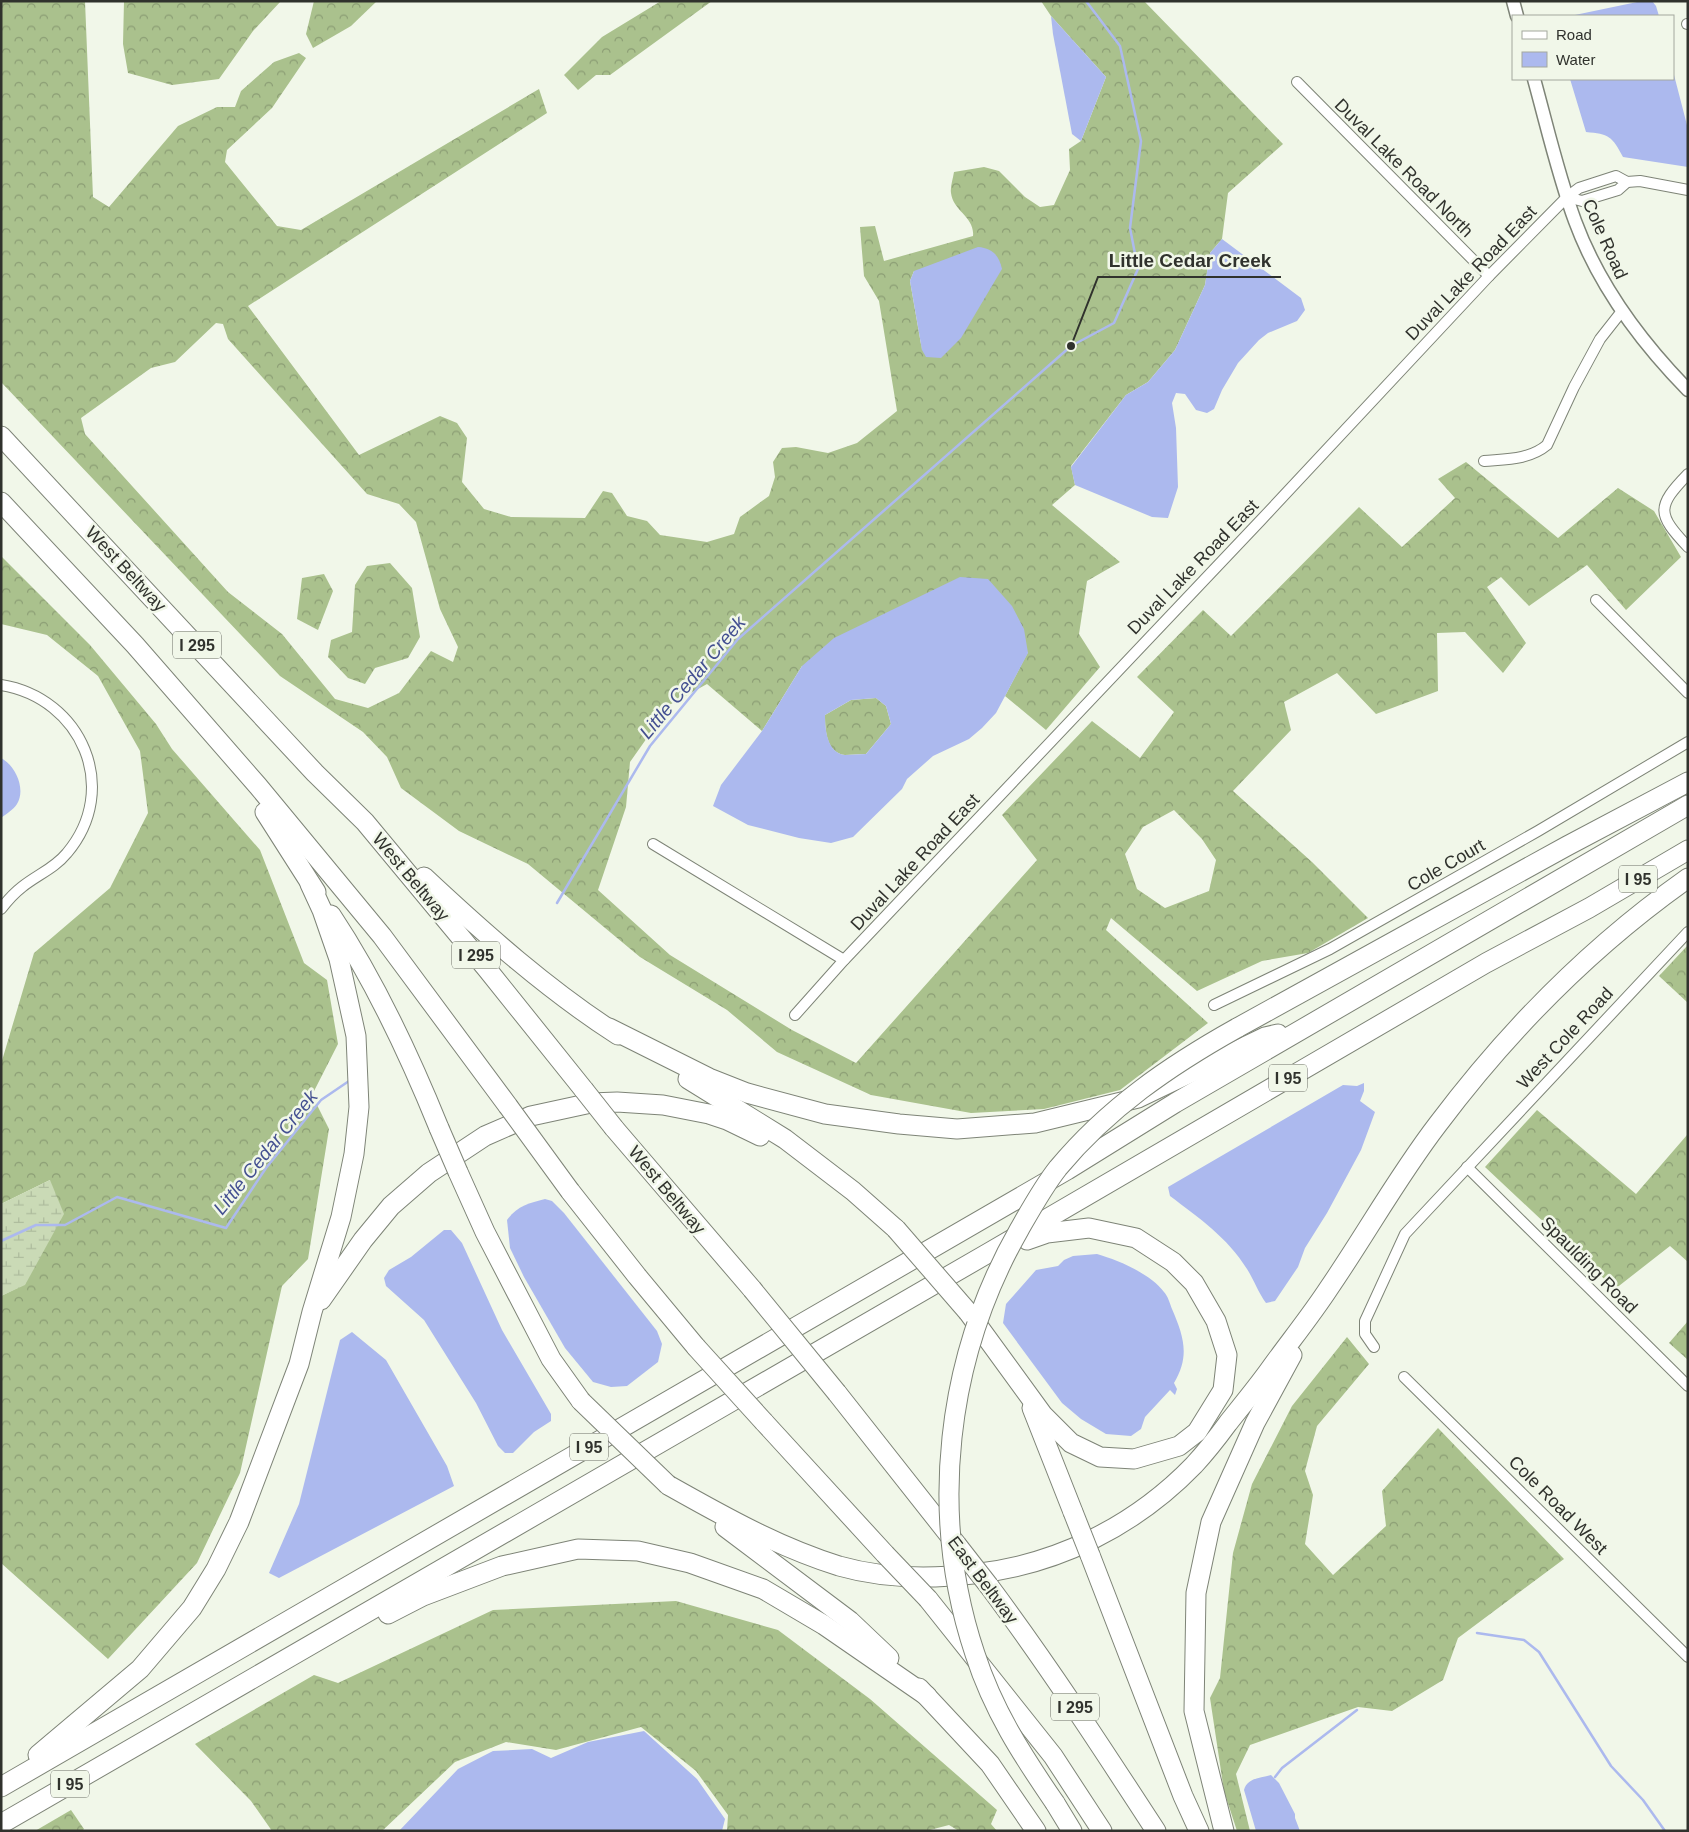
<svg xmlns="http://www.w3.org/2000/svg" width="1689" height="1832" viewBox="0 0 1689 1832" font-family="Helvetica,sans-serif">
	<defs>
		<pattern id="forest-crowns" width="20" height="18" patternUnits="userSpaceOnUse" patternTransform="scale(1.25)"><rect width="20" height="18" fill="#aac18d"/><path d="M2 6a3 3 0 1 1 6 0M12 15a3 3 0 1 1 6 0" fill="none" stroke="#8b9d74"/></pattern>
		<pattern id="wetland-marsh" width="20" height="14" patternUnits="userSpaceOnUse" patternTransform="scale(1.25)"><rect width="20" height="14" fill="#cadab6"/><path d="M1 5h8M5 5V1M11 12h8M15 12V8" fill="none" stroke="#aebc9d"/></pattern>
	</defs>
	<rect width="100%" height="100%" fill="#f1f7e9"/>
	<g fill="url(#forest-crowns)" fill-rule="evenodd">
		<path d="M1 1H85L93 197 109 207 178 126 217 107H235L241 91 274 62 299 53 306 58 272 108 227 150 225 162 277 226 301 230 539 89 547 113 248 306 359 455 440 416 457 423 467 438 462 482 484 509 511 517 585 518 603 491 612 493 627 516 647 521 660 535 707 542 734 534 740 517 769 496 775 477 773 462 782 448 796 447 828 453 857 443 897 411 879 301 864 276 860 227 875 226 884 261 973 236C975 217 953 211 951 193 950 187 953 179 954 172L984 167 999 171 1025 197 1040 207 1054 205 1070 170 1069 149 1081 141 1106 77 1051 16 1041 1H1144L1283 144 1228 193 1222 239 1210 253 1205 285 1175 350 1148 382 1126 395 1071 466 1075 485 1052 505 1120 562 1087 581 1079 634 1100 667 1046 730 1005 696 1028 652 802 666 762 731 707 684 671 704 630 762 626 807 598 890 670 955 792 1030 856 1063 1037 860 1002 815 1092 721 1140 758 1174 712 1137 677 1203 610 1231 636 1359 507 1402 547 1455 498 1438 479 1466 462 1558 538 1618 488 1654 511 1681 557 1626 610 1587 565 1529 606 1501 577 1487 587 1526 643 1503 673 1465 632 1437 633 1438 691 1376 714 1337 673 1284 702 1291 730 1233 791 1312 862 1368 918 1308 953 1262 961 1197 991 1111 918 1106 930 1208 1023 1120 1090 1044 1109 971 1113 871 1095 777 1052 727 1010 640 957 528 864 459 831 401 788 387 757 363 732 280 676 1 382ZM914 271 922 350 910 281ZM216 323 223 324 228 339 367 494 399 504 416 522 440 609 458 647 453 662 431 651 399 693 368 708 335 699 282 634 228 592 85 434 81 418 151 368 175 362ZM1174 810 1202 839 1216 860 1209 891 1165 908 1137 889 1125 854 1143 827Z"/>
		<polygon points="124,1 281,1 253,31 219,79 172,85 128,73 123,44"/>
		<polygon points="314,1 377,1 351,26 313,48 306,34"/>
		<polygon points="661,1 712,1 610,75 596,75 578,90 564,75 602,37"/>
		<polygon points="1,556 90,645 156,724 172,749 260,850 304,963 327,980 338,1044 312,1095 329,1129 308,1259 282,1286 240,1473 197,1563 108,1659 1,1563 1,1296 25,1284 50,1180 1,1204 1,1064 34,953 110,888 148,813 140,751 98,676 47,635 1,624"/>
		<polygon points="390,563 412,588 420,637 408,658 375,668 365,684 348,678 328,657 331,640 352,632 355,585 367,566"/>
		<polygon points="324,574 333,591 318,630 297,619 302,578"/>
		<path d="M876 698 886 706 891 724 866 754C859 754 852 755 845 755 826 753 825 729 825 715L851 700Z"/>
		<polygon points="1688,945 1688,1003 1659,976"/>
		<polygon points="1537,1110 1636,1194 1687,1135 1688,1136 1688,1262 1670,1246 1615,1289 1485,1167"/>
		<polygon points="1688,1321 1688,1360 1669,1343"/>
		<polygon points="1347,1337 1369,1364 1317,1426 1305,1471 1313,1495 1305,1544 1333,1575 1386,1526 1382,1491 1438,1428 1564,1559 1458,1638 1443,1680 1392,1711 1358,1707 1250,1745 1236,1774 1250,1831 1237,1831 1224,1791 1210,1698 1220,1678 1233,1553 1252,1484 1292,1406"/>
		<polygon points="676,1601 778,1630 870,1699 997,1810 991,1824 997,1831 959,1831 949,1825 926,1831 727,1831 728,1815 696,1771 641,1727 556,1750 506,1742 455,1762 382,1831 272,1831 251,1801 195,1744 314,1675 338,1683 493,1610"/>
		<polygon points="71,1810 84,1829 82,1831 35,1831"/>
	</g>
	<polygon fill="url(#wetland-marsh)" points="50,1180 64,1214 25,1285 1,1296 1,1204"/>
	<g fill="#acb9ee" fill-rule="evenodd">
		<polygon points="1642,1 1652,1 1656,6 1659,16 1570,16"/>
		<polygon points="1051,16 1106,77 1081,141 1072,134 1053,34"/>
		<path d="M1673 71 1688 129V167L1623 157C1612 136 1609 134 1586 132L1570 79H1673Z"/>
		<polygon points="1222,239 1301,298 1305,310 1297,321 1268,333 1259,340 1238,363 1222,390 1214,409 1207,413 1196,410 1185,394 1176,393 1172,403 1176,428 1178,487 1168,518 1152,517 1075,485 1071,467 1126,395 1148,382 1175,350 1205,285 1210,253"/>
		<path d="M978 247C992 248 999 255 1002 269L961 338 941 358 926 357 922 350 910 281 914 271Z"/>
		<path d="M960 577 988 579 1012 606 1024 629 1028 653 996 713 982 728 969 739 933 756 907 779 902 789 853 837 831 843 799 838 748 825 713 806 721 785 762 731 802 666 834 638ZM876 698 886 706 891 724 866 754C859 754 852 755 845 755 827 753 825 729 825 715L851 700Z"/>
		<path d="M1 758C16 766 26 789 17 804 13 810 6 814 1 818Z"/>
		<path d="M1364 1083V1091L1360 1101 1375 1112 1361 1150 1327 1213 1305 1248 1298 1267 1275 1301 1266 1303C1258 1292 1254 1280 1247 1269 1227 1237 1199 1218 1170 1196L1168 1187 1343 1085 1357 1086Z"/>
		<path d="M545 1199 552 1201 564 1213 657 1331 662 1344 658 1362 627 1386 611 1387 593 1382 565 1348 524 1277 510 1248 507 1220C517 1206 529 1203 545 1199Z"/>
		<polygon points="444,1230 451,1230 462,1243 502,1330 551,1414 551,1421 534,1432 513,1453 505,1453 498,1446 476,1403 424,1320 386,1286 384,1278 389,1270 411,1257"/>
		<path d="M1097 1254C1118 1260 1151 1274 1164 1292 1168 1296 1170 1304 1172 1309 1184 1337 1190 1356 1174 1383L1177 1389 1175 1395 1170 1390 1145 1417 1141 1429 1131 1436 1106 1434 1081 1419 1062 1403 1003 1323 1006 1304 1036 1270 1058 1266 1064 1260 1073 1256Z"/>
		<polygon points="352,1332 386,1360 447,1466 454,1486 279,1578 269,1573 299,1504 340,1340"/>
		<polygon points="644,1731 697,1779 725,1819 722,1831 399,1831 458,1769 493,1751 532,1749 551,1758 588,1742"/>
		<path d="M1271 1775 1279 1783 1295 1814V1818L1300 1831H1256L1244 1790C1247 1778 1260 1778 1271 1775Z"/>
	</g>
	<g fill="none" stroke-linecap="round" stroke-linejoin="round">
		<g stroke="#acb9ee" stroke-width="2.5">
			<polyline points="557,903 650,746 738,639 1071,346 1114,323 1138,269 1130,228 1141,141 1120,46 1086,1"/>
			<polyline points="1,1241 36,1225 65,1225 117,1197 226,1228 266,1168 321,1100 349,1081"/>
			<polyline points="1477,1633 1524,1640 1539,1652 1611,1766 1643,1800 1665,1831"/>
			<polyline points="1275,1777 1282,1768 1357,1710"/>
		</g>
		<defs>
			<g id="minor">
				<polyline points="1687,24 1688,24"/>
				<polyline points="1297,82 1489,276"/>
				<polygon points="1616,176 1627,182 1618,190 1582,201 1567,197 1579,188"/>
				<polyline points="1627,182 1640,181 1688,190"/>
				<path d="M1484 461C1506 459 1529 460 1547 445L1574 387 1600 339 1622 311"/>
				<path d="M1688 474C1656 507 1657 514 1688 547"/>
				<polyline points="1596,600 1688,693"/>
				<path d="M1 685C82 698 121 789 67 853 55 868 37 875 22 887 13 894 7 901 1 909"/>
				<polyline points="653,844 844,960"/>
				<polyline points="1214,1005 1330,949 1538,831 1688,742"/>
				<polyline points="795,1015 844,960 1261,520 1489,276 1567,197"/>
				<polyline points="1467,1167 1688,1386"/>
				<polyline points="1374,1347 1365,1334 1365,1321 1405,1234 1688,932"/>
				<polyline points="1404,1377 1688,1657"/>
			</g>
			<g id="tertiary">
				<polyline points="1513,1 1517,16"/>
				<path d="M1534 79C1547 126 1558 175 1575 221 1599 286 1640 341 1688 390"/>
			</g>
			<g id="motorway">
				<polyline points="1,436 315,773 365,822 487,969 584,1090"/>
				<polyline points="1,502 135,645 258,786 382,936 508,1106"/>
				<polyline points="265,812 316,892"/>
				<path d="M424 877C485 934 548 990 618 1035"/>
				<path d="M331 915C375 981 409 1054 439 1128"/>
				<polyline points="609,1028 709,1078 747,1093 825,1114 899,1124 957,1129 1035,1123 1138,1098 1265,1037 1278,1034"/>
				<polyline points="1237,1028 1567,846 1688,782"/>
				<polyline points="688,1079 785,1139 853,1191 896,1229"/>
				<polyline points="614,1128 752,1289"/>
				<polyline points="458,1172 485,1232 551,1359 581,1401"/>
				<polyline points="570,1191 637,1276 696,1347"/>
				<polyline points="321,1300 363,1240 391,1206 429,1173 485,1136 531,1116 591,1103 617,1102 663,1105 709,1114 727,1120 760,1136"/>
				<polyline points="968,1312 1043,1415 1071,1443 1100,1457 1134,1459 1179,1446 1197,1432 1223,1390 1227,1355 1216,1321 1194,1283 1173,1262 1136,1238 1089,1228 1047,1233 1027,1240"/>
				<polyline points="837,1393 957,1545"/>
				<polyline points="1032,1408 1073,1512"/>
				<polyline points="764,1422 885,1554"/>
				<path d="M668 1485C723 1516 778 1547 839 1566 881 1578 930 1579 973 1574 1057 1565 1135 1526 1194 1465 1206 1452 1217 1438 1228 1423 1243 1404 1259 1385 1273 1365 1292 1339 1312 1314 1329 1288 1366 1234 1398 1176 1438 1124 1508 1031 1593 945 1688 878"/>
				<polyline points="725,1527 850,1621 889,1658"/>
				<polyline points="1090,1555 1183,1796 1199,1831"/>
				<path d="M989 1586C1048 1665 1102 1748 1156 1831"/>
				<polyline points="928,1599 1053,1756 1102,1831"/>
				<polyline points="388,1614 423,1596 502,1566 578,1549 638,1551 690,1563 763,1589 824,1625 927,1696"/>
				<polyline points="919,1688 990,1764 1036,1831"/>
				<polyline points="38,1755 140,1669 192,1608 216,1569 239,1522 299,1364 312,1312 341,1217 354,1154 359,1107 356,1036 339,959 322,910 310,884"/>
				<polyline points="1,1787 1067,1170 1175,1103 1688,805"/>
				<polyline points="1055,1803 1072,1831"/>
				<polyline points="1,1824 990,1252 1486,963 1589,908 1688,850"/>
				<polyline points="1224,1831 1194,1711 1196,1593 1211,1522 1255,1423 1292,1355"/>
			</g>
		</defs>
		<use href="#minor" stroke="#7e8477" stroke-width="12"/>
		<use href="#tertiary" stroke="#7e8477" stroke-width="15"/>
		<use href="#motorway" stroke="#7e8477" stroke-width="21"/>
		<use href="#minor" stroke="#fff" stroke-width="10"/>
		<use href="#tertiary" stroke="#fff" stroke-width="12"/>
		<use href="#motorway" stroke="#fff" stroke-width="19"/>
		<defs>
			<g id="motorway-bridge">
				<polyline points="584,1090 614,1128"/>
				<polyline points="508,1106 570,1191"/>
				<polyline points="439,1128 458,1172"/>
				<polyline points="896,1229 968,1312"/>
				<polyline points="752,1289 837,1393"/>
				<polyline points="696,1347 764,1422"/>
				<polyline points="581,1401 668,1485"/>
				<polyline points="1073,1512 1090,1555"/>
				<polyline points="957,1545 989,1586"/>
				<polyline points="885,1554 928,1599"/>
				<path d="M1055 1803C1022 1755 993 1710 975 1654 928 1514 946 1358 1019 1230 1031 1209 1043 1187 1058 1168 1108 1108 1169 1066 1237 1028"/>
			</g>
		</defs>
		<use href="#motorway-bridge" stroke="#7e8477" stroke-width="21" stroke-linecap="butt"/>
		<use href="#motorway-bridge" stroke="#fff" stroke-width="19"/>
	</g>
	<g text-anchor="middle" stroke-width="5" stroke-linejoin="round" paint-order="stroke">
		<g fill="#f1f7e9" stroke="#6a6d65" stroke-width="1">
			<rect x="173" y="631.5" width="48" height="27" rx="4"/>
			<rect x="1619" y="865.5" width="38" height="27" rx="4"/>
			<rect x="452" y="941.5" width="48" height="27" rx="4"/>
			<rect x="1269" y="1064.5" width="38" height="27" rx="4"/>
			<rect x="570" y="1433.5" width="38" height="27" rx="4"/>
			<rect x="1051" y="1693.5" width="48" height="27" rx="4"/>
			<rect x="51" y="1770.5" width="38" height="27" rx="4"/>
		</g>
		<g font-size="16" font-weight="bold" fill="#30322d">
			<text x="197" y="651">I 295</text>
			<text x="1638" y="885">I 95</text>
			<text x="476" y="961">I 295</text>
			<text x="1288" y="1084">I 95</text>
			<text x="589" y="1453">I 95</text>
			<text x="1075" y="1713">I 295</text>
			<text x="70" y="1790">I 95</text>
		</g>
		<g font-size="18" fill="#30322d" stroke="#f1f7e9">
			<text transform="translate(1404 168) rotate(45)" y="6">Duval Lake Road North</text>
			<text transform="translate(1605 239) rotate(66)" y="6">Cole Road</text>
			<text transform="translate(1471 273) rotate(-46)" y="6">Duval Lake Road East</text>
			<text transform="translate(1193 567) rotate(-46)" y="6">Duval Lake Road East</text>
			<text transform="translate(126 569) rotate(47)" y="6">West Beltway</text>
			<text transform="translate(915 862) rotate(-47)" y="6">Duval Lake Road East</text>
			<text transform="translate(1446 865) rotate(-30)" y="6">Cole Court</text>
			<text transform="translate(411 877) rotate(50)" y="6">West Beltway</text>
			<text transform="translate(1565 1038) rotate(-47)" y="6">West Cole Road</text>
			<text transform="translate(667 1190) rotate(50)" y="6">West Beltway</text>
			<text transform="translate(1589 1265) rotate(45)" y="6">Spaulding Road</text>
			<text transform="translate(1558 1505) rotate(45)" y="6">Cole Road West</text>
			<text transform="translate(983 1580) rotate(53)" y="6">East Beltway</text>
		</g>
		<g font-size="19" font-style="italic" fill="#445091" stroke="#f1f7e9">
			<text transform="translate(692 677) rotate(-50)" y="7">Little Cedar Creek</text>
			<text transform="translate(265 1152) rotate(-51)" y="7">Little Cedar Creek</text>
		</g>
	</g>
	<path fill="none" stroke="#30322d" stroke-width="2" d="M1071 346L1098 277H1281"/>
	<circle fill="#30322d" stroke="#f1f7e9" stroke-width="2" cx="1071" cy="346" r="5"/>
	<g font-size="19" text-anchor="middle" font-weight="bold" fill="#30322d" stroke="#f1f7e9" stroke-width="5" stroke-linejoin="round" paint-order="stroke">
		<text x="1190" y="267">Little Cedar Creek</text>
	</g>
	<rect width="1689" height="1832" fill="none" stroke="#30322d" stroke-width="5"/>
	<rect x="1512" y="15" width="162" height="65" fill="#f1f7e9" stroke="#a4a89e"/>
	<rect x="1522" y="31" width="25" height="8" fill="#ffffff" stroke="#a4a89e"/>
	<text x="1556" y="40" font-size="15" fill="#30322d">Road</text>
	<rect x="1522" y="52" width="25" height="15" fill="#acb9ee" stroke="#a4a89e"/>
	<text x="1556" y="65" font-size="15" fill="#30322d">Water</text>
</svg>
